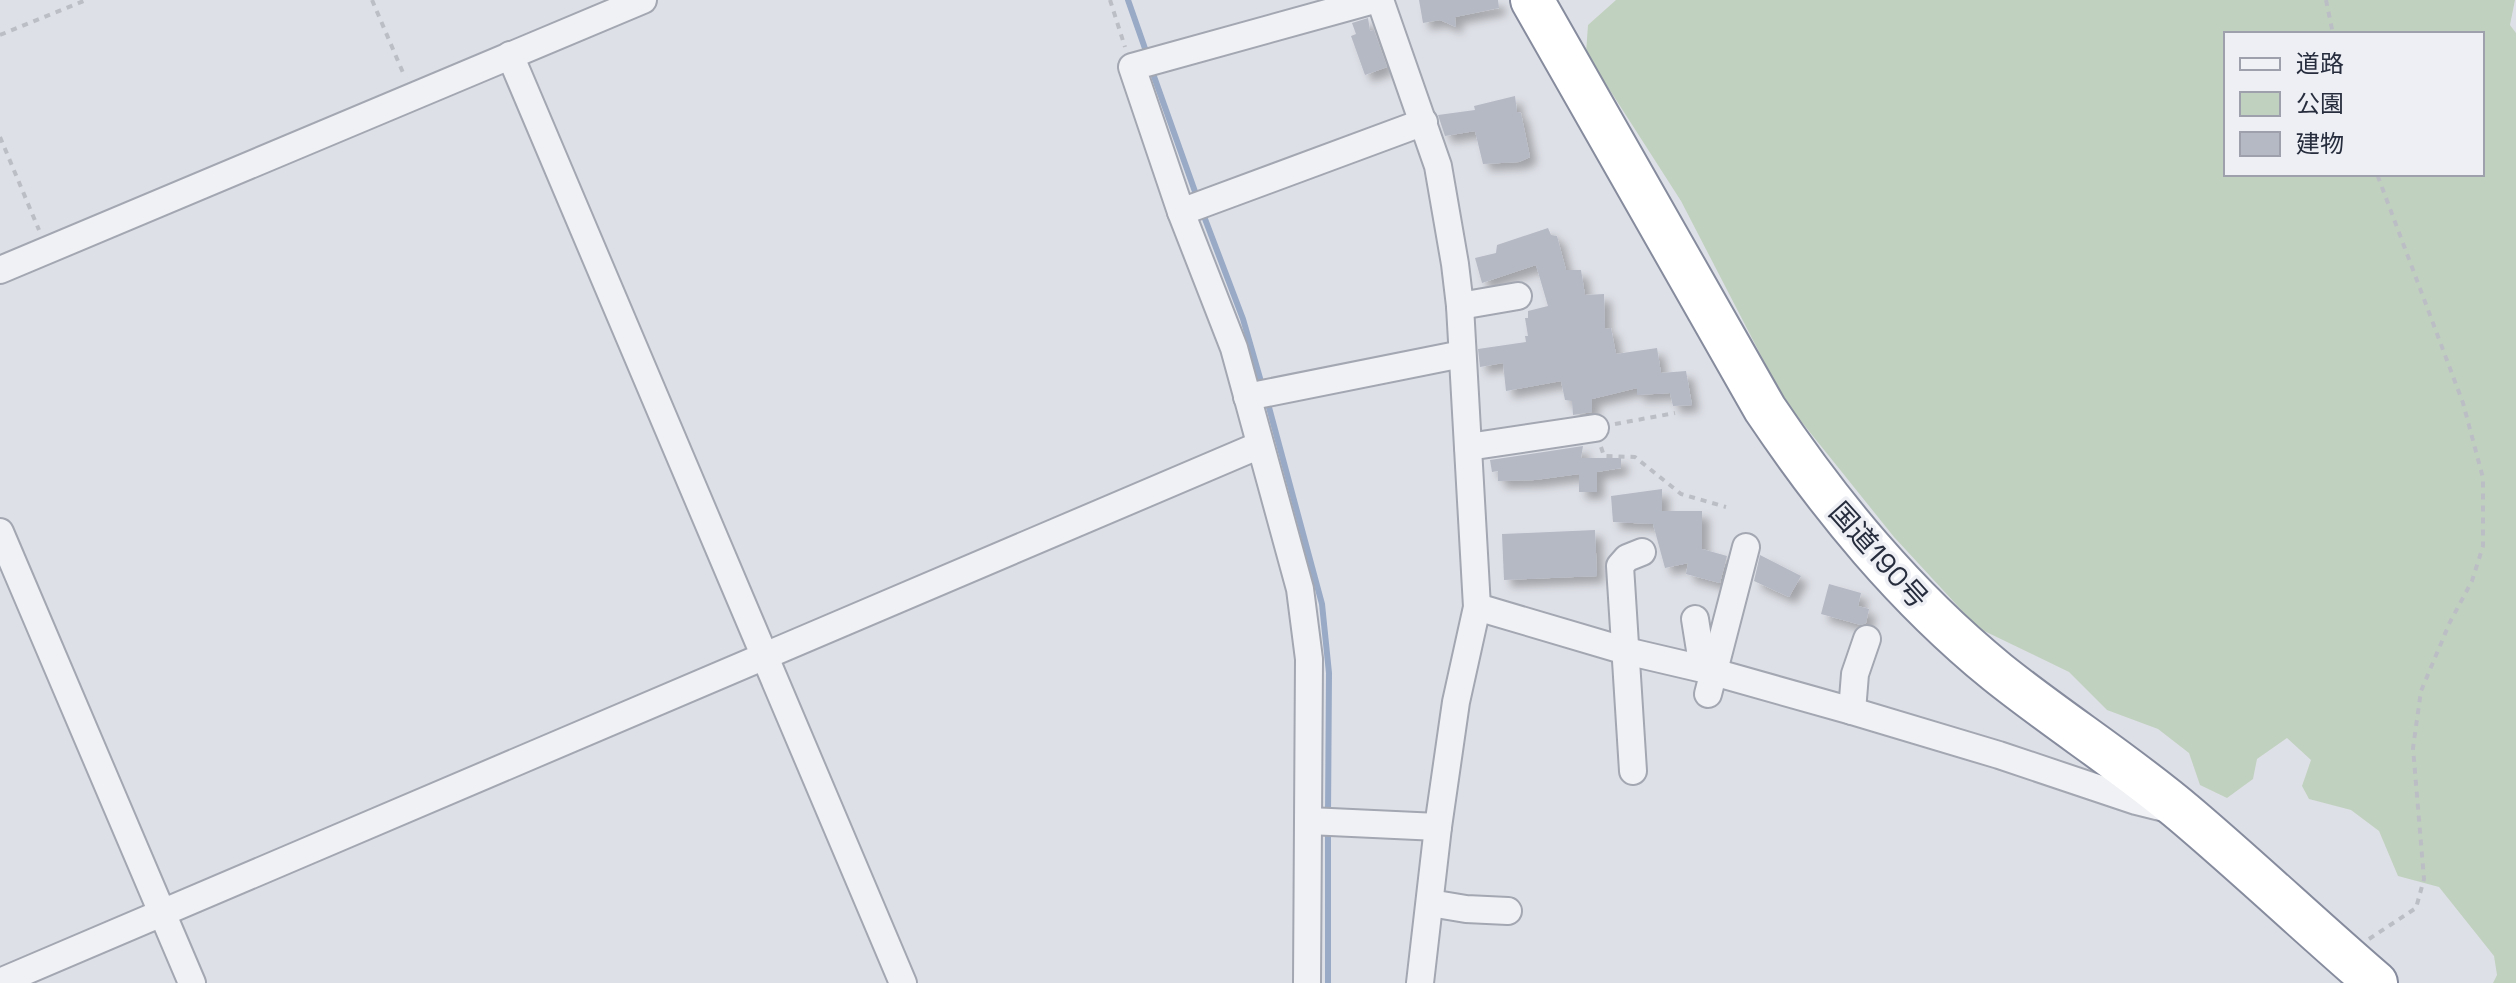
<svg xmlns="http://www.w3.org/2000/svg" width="2516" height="983" viewBox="0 0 2516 983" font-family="'Space Grotesk','Noto Sans JP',sans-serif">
	<defs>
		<filter id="shadow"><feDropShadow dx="7" dy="7" stdDeviation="4" flood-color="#0004"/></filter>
	</defs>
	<rect width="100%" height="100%" fill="#dee0e7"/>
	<path fill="#c1d1bf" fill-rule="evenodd" d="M1616 0H2515L2510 25 2516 33V983H2493L2497 975 2494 956 2439 887 2398 876 2379 831 2351 810 2309 799 2302 786 2311 760 2287 738 2257 759 2253 779 2227 798 2200 785 2189 753 2158 729 2107 710 2069 672 1978 628 1894 537 1784 400 1681 201 1586 53 1588 25ZM2226 34H2482V174H2226Z"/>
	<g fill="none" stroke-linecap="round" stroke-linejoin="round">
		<g stroke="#99aac6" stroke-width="6">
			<polyline points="1128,0 1148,57"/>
			<polyline points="1151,68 1198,200"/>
			<polyline points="1202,211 1243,319 1262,385"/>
			<polyline points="1267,400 1322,604 1329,673 1328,817"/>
			<polyline points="1328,983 1328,828"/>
		</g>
	</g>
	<g fill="#b5b9c4" filter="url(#shadow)">
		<polygon points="1419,0 1498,0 1499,8 1455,17 1456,27 1440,20 1423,23"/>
		<polygon points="1368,18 1370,31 1374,30 1387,67 1365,75 1351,36 1356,34 1352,23"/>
		<polygon points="1515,96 1517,112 1521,113 1530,157 1519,162 1483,164 1475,131 1445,136 1438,115 1475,110 1474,106"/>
		<polygon points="1548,228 1551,235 1557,236 1566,270 1581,270 1585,295 1604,294 1605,329 1611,328 1616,354 1657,348 1661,373 1686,371 1692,405 1673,406 1670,393 1637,395 1637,388 1592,399 1592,412 1573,415 1572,401 1565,400 1561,381 1506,391 1503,363 1480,367 1478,349 1526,342 1525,336 1528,336 1525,318 1528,318 1528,311 1548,306 1536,265 1482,283 1475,258 1496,253 1497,245"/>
		<polygon points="1583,446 1581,458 1621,458 1621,468 1597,472 1597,492 1579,492 1579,474 1535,480 1498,481 1498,471 1492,472 1490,460"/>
		<polygon points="1662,489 1662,511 1702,511 1702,549 1727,556 1720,583 1686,574 1688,563 1665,568 1653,524 1613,522 1611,496"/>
		<polygon points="1595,530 1597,576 1504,580 1502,534"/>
		<polygon points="1760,555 1801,576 1789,597 1754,581"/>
		<polygon points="1829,584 1861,593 1858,606 1869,609 1866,623 1861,625 1821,614"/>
	</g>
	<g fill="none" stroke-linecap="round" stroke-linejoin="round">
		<defs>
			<g id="minor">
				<polyline points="1380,0 1438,166 1455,264 1460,306 1477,607 1456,702 1438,827 1420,983"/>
				<polyline points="510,55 903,983"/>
				<polyline points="1181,212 1424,122"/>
				<polyline points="0,270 643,0"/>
				<polyline points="1460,306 1518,296"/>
				<polyline points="1247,397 1462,354"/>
				<polyline points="1468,447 1595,428"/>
				<polyline points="0,532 192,983"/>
				<polyline points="1477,607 1626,651 1703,669 1852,711 1999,755 2136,801 2168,809"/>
				<polyline points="1695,619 1703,669"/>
				<polyline points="1708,694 1746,547"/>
				<polyline points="1852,711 1855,674 1867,639"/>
				<polyline points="1633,771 1620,566 1627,558 1642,552"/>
				<polyline points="1309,821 1438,827"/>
				<polyline points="1430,903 1466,909 1508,911"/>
				<polyline points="0,982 1260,445"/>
				<polyline points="1307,983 1309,659 1300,589 1234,348 1181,212 1132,67 1374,0"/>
			</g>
			<path id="trunk" d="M1532 0 1765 409C1831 507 1905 597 1997 672 2058 721 2125 763 2185 814 2250 869 2312 928 2376 983"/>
		</defs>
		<use href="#minor" stroke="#a3a7b1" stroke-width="30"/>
		<use href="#trunk" stroke="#868c9d" stroke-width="46"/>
		<g stroke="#bcbec5" stroke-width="4" stroke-dasharray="6 6" stroke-linecap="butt">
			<polyline points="372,0 404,75"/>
			<polyline points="1110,0 1125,47"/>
			<polyline points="2326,0 2333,34"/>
			<polyline points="0,35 86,0"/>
			<polyline points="0,137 39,230"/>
			<polyline points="1615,424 1675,413"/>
			<polyline points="1601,447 1604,456 1635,457 1681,494 1726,507"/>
			<polyline points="2369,939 2416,908 2424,879 2413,748 2421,691 2450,622 2472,581 2483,546 2483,478 2463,403 2377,174"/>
		</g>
		<use href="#minor" stroke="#f0f1f5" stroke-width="26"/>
		<use href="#trunk" stroke="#fff" stroke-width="42"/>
	</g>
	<g text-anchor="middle" stroke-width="7" stroke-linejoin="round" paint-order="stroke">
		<g font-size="28" fill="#272d3d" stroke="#edeff5">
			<text transform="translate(1879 555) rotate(48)" y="10">国道190号</text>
		</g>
	</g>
	<rect x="2224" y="32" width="260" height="144" fill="#edeff5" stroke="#9ea1ab" stroke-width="2"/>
	<rect x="2240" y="58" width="40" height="12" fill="#f0f1f5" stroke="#9ea1ab" stroke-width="2"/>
	<text x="2296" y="72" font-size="24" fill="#272d3d">道路</text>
	<rect x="2240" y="92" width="40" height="24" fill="#c1d1bf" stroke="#9ea1ab" stroke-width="2"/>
	<text x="2296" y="112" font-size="24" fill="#272d3d">公園</text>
	<rect x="2240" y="132" width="40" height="24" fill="#b5b9c4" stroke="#9ea1ab" stroke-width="2"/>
	<text x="2296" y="152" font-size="24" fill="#272d3d">建物</text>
</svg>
